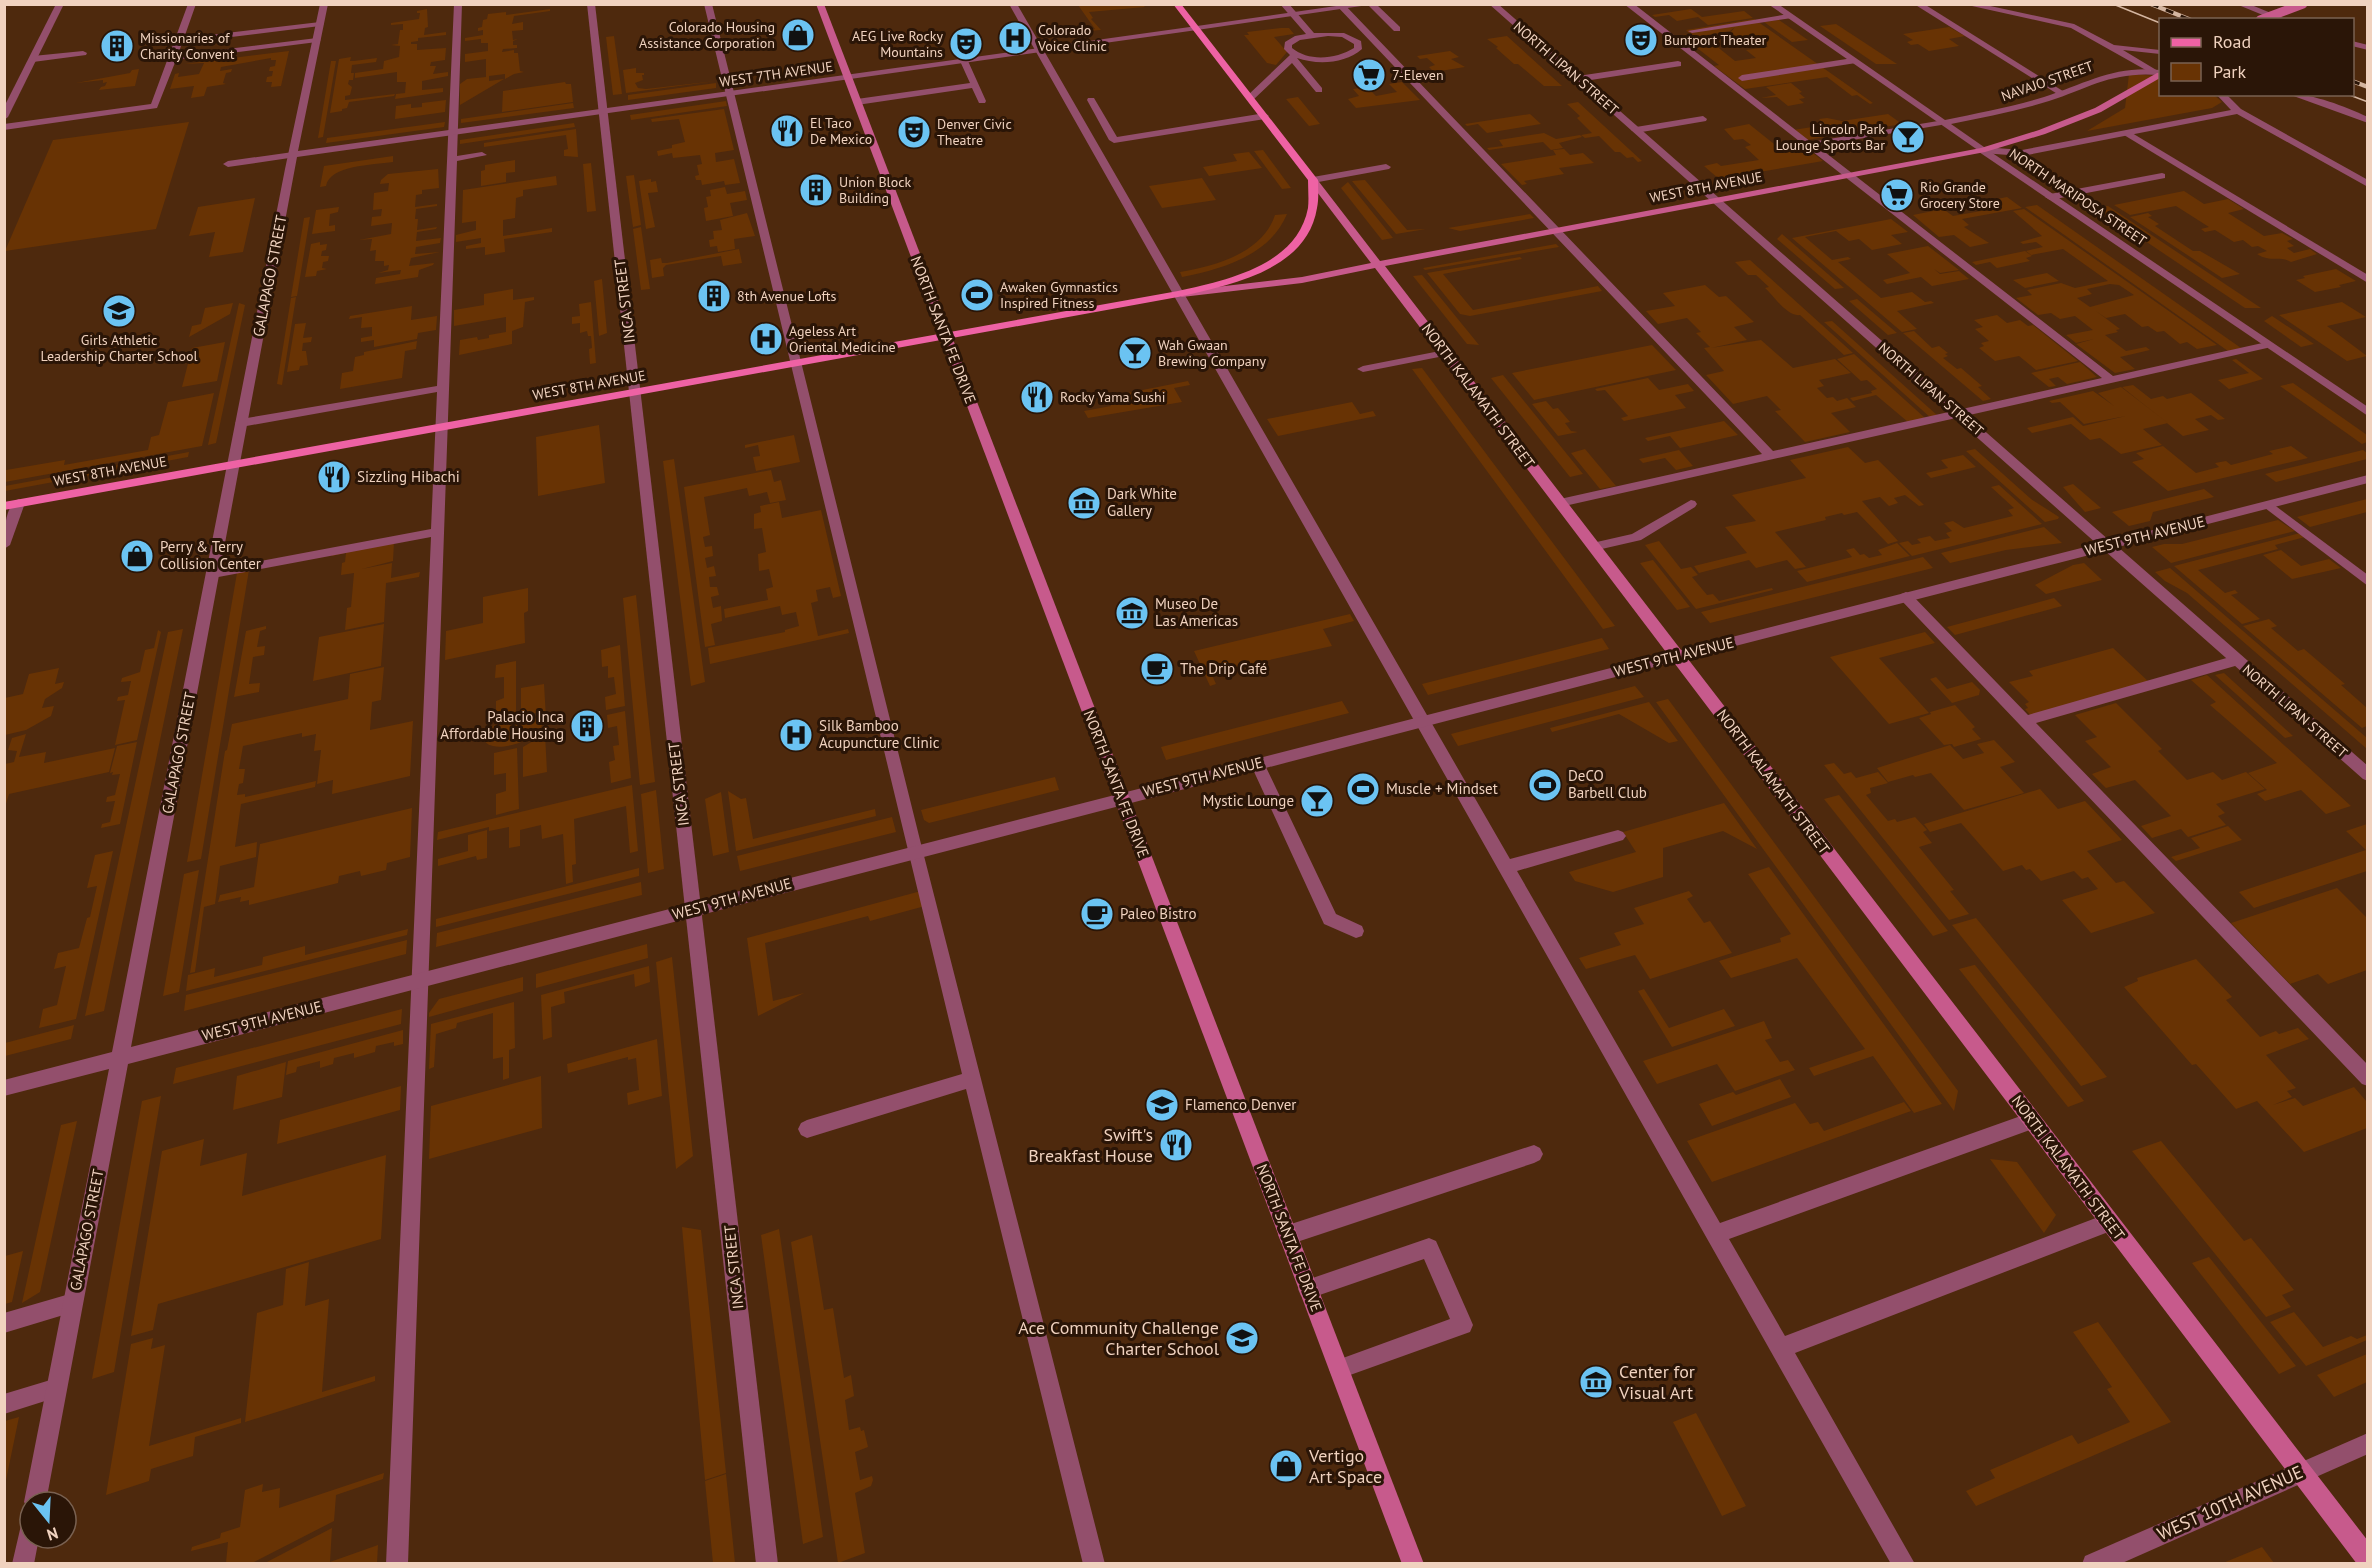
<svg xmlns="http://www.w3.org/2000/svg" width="2372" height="1568" viewBox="0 0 2372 1568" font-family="'PT Sans',sans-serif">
	<rect width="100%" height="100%" fill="#4e290d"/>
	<g fill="#683304" fill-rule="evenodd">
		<polygon points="1142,4 1145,7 1089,12 1093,18 1091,19 1101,30 1087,31 1095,29 1078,5"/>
		<polygon points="427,9 428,27 425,28 424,35 446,32 446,35 418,38 418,41 411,42 411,44 417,44 417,50 446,48 445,60 431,62 430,66 436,66 433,74 448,72 448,76 422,81 422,90 443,88 443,92 395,99 396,94 405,93 406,82 397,82 397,72 355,78 355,73 383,69 384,61 399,57 400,46 391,45 398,44 400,30 403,30 403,24 391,25 391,23 419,19 420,13 417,13 417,11"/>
		<polygon points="550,9 550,11 514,16 512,24 523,22 523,30 512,31 513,40 518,39 513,41 513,45 517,45 517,48 503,49 502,52 514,50 514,53 518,53 520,71 524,72 514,74 505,79 505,74 489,76 489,81 504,79 460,105 460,84 467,79 486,77 486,59 465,62 465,54 488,51 488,43 481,43 481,39 465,41 465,38 483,35 483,30 478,31 478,28 482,27 483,20 487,19 488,14 506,12 506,15"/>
		<polygon points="1691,9 1702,17 1744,11 1753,18 1708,25 1698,17 1677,21 1669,15 1655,17 1652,15"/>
		<polygon points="1754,19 1873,103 1870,104 1857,95 1852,96 1827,77 1745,89 1714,66 1719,65 1697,48 1715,45 1735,61 1756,58 1746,50 1768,47 1757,38 1761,37 1739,40 1730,33 1735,27 1730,31 1695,37 1697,39 1682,41 1675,36 1690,34 1686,30"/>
		<polygon points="1779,20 1808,40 1792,42 1764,22"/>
		<polygon points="1836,24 1897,64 1876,64 1820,26"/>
		<polygon points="1949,27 1965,36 1949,39 1959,46 1929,51 1918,44 1911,45 1907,42 1913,40 1903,34"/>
		<polygon points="1281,28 1289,28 1294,34 1274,37 1287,52 1276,65 1267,63 1244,35 1249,35 1247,32"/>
		<polygon points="614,36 622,94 613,95 606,37"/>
		<polygon points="1507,36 1562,86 1544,86 1518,64 1514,64 1496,48 1498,47 1487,39"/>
		<polygon points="289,51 281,86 271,87 272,82 266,82 267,77 272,76 273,71 269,71 270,67 275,66 276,60 271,60 271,58 221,67 220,71 232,69 231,72 226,73 223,83 226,84 207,87 204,96 191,98 194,86 170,89 175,74 179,73 178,77 199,74 204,63 184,64"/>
		<polygon points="1450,51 1459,57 1451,59 1465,67 1434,72 1429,67 1435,65 1427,58 1420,59 1417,56"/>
		<polygon points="351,57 350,61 354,61 377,58 376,62 352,65 351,73 354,73 353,80 349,80 348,84 352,87 350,95 345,96 345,100 395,94 394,96 349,102 347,108 342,109 342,111 330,113 339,59"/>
		<polygon points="331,61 336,61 323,137 318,138"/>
		<polygon points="636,68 636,73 644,73 644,75 642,75 643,80 635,83 638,88 646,89 716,81 626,93 623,70"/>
		<polygon points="139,69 135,86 99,90 101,87 105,86 107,82 103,83 103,80 76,83 130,73 132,70"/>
		<polygon points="2129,74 2160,76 2160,94 2214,95 2222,102 2212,108 2087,131 2125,108"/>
		<polygon points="565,82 566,84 571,84 573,102 502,112 503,91"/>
		<polygon points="1402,82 1420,100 1356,108 1348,99 1359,96 1353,89 1367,87 1376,96 1397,92 1389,84"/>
		<polygon points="716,83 716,88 628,100 628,95"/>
		<polygon points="1791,83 1802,92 1799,93 1805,98 1799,99 1804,103 1788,106 1777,97 1761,98 1776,95 1766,87"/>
		<polygon points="1298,97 1320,124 1309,126 1286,99"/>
		<polygon points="446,100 445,112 395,119 396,106 411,104 411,108 422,107 422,103"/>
		<polygon points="726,101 727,106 631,120 630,115"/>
		<polygon points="1578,102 1642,161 1638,162 1633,157 1627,158 1620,152 1615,152 1599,136 1585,138 1581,135 1592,133 1577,118 1580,116 1567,104"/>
		<polygon points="573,103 574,108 461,123 461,119"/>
		<polygon points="724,109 734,150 715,153 716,162 734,159 740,183 725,185 724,181 702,185 701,180 696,180 695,176 699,175 697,165 702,164 700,155 673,158 672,153 658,156 657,151 672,148 672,145 685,142 679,119 652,122 651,119"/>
		<polygon points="1530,114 1541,124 1487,133 1478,124 1467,126 1465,124"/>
		<polygon points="1888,114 1902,124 1807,140 1793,130 1825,125 1819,119 1827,118 1842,121"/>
		<polygon points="189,122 156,229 5,251 53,140"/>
		<polygon points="445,122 444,127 326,143 327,138"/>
		<polygon points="574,123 575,127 460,144 460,140"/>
		<polygon points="1749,124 1774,144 1796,140 1823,161 1719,179 1704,166 1717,163 1721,166 1759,160 1745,147 1751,145 1743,139 1734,140 1724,129"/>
		<polygon points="576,129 578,157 564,156 564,150 568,149 566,135 484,147 484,143"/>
		<polygon points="1544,133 1556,139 1580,135 1582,137 1559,143 1563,148 1551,150 1543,142 1489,150 1487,148 1503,146 1499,140"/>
		<polygon points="1564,149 1570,155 1583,153 1594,163 1559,168 1564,174 1524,181 1527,184 1522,185 1501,164 1556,155 1553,150"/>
		<polygon points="1263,150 1291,188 1282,189 1254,151"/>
		<polygon points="1249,152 1262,168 1209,176 1203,167 1237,161 1233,154"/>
		<path d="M393 156V162C372 165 330 165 326 186L320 187 324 166Z"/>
		<polygon points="515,160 515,172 506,173 506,182 481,186 481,171 485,170 485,165"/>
		<polygon points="591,163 596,211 587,212 583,164"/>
		<polygon points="438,166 439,188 422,190 422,194 416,195 415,207 437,204 437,206 416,209 415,219 418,219 417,230 437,227 436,229 417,232 416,241 441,238 440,243 416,247 415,254 440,252 411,258 409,266 434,263 433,265 419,270 418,277 375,284 376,278 400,274 401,270 378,273 388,270 389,265 384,266 384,261 375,261 376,250 370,251 372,239 359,240 391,234 392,223 371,226 372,217 381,216 382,209 373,210 374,193 388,191 389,183 380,184 381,180 388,174 438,169"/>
		<polygon points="634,175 641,225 633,227 626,176"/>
		<polygon points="556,176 557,185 523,190 523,196 516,198 515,218 503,220 503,236 552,228 552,232 504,239 505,252 485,255 485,247 466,249 466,246 481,243 481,238 456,242 456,235 476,230 476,221 462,223 463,190"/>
		<polygon points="1202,178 1216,200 1162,208 1149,186"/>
		<polygon points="651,179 651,182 656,181 658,192 648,193 655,227 646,229 639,181"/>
		<polygon points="1365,180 1407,230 1426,229 1396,234 1352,181"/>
		<polygon points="1348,182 1393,238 1382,240 1341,188"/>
		<polygon points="725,187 727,194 745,191 747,200 730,203 733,216 706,221 704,208 708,207 706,197 711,196 710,190"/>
		<path d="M2184 191 2204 204 2228 199 2244 209 2228 213 2264 236 2282 233 2293 239 2287 241 2294 246 2287 248 2294 253 2310 249 2317 254 2291 262C2279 255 2271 263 2257 254L2267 251 2258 246 2252 247 2243 240 2234 242 2215 230 2205 232 2201 229 2209 227 2176 206 2130 215 2114 205Z"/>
		<polygon points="2007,197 2022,208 1962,219 1969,225 1964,227 1989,243 1970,247 1954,235 1939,237 1913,215 1943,209 1953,216 1981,211 1972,204"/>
		<polygon points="255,198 243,252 209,257 215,232 189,236 198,207"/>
		<polygon points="2037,205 2241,348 2228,351 2025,207"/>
		<polygon points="2108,206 2261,308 2245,308 2096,208"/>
		<polygon points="339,207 338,212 330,214 329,226 335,225 335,231 312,234 316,210"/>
		<path d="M2024 209 2217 345 2197 349 2187 342 2180 344 2164 331 2157 332 2148 326 2142 327 2125 314 2106 318 2096 311 2120 329 2116 330 2118 332 2105 335 2126 351 2146 347 2150 350 2120 357 2135 369 2115 373 2076 344 2094 339 2076 343 2066 335 2093 330 2075 316 2060 319 2051 313 2038 315 2016 298 2032 295 2027 290 2061 283 2075 288 2108 281 2063 249 2031 255 2026 251 2043 247 2036 242 2023 244 2020 242 2042 236 2013 211ZM2110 284 2119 285 2134 295 2090 307 2077 298 2092 294 2087 289Z"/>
		<polygon points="747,213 755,236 734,239 735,249 718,252 717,246 710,247 709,240 714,239 713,231 722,230 720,220"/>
		<polygon points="2148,213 2152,216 2148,217 2159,224 2155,226 2193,251 2200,251 2240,274 2222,278 2130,217"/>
		<path d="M1287 214C1270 255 1223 269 1182 277L1180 272C1215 266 1263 253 1275 215Z"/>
		<polygon points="1530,214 1534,218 1460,231 1448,228"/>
		<polygon points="310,217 297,296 291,297 304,218"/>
		<polygon points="1891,219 1908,232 1891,235 1902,244 1872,250 1859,239 1849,241 1836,231 1805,237 1832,260 1848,257 1851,259 1838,262 1881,298 1912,292 1925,302 1931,301 1934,303 1897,311 1917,329 1902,332 1792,238"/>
		<polygon points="641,227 650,289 641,290 633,229"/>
		<polygon points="1782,234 1844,288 1835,289 1777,239"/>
		<polygon points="320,242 320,245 327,244 326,250 322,251 321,256 329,256 328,261 323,262 322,268 327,269 317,271 316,276 305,277 311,244"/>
		<polygon points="1556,244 1559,247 1425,270 1423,268"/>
		<polygon points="1928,246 1959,270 1940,273 1934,269 1940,274 1959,271 1969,279 1932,286 1921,277 1887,284 1883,280 1910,273 1887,254"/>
		<polygon points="739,249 742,263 723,266 721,256 666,265 663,268 664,276 652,278 650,260 661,258 662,263 667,263"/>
		<polygon points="2025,251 2032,256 2026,258 2030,261 1997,268 1990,262 1976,265 1972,262"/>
		<polygon points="1520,257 1522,259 1443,274 1473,310 1598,286 1602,291 1470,316 1460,314 1427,273"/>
		<path d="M1750 260 1853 353 1844 355 1800 315C1787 317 1774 296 1765 288L1769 287 1756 275H1748L1735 262Z"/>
		<polygon points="2336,269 2356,281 2339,285 2341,287 2315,292 2296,280 2305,278 2303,276"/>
		<polygon points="2047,273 2059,281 2025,288 2013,280"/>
		<polygon points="1422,275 1479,345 1467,344 1413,276"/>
		<polygon points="602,279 607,333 599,336 594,281"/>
		<polygon points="1705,285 1719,297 1726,296 1754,322 1734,327 1747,340 1711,348 1761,340 1793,368 1835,359 1851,373 1819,380 1824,386 1817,388 1827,398 1833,397 1837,401 1847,398 1856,407 1831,413 1850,432 1805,442 1775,411 1781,410 1767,396 1733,404 1706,375 1724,371 1704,348 1710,347 1696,333 1701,332 1687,318 1658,324 1646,311 1675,306 1663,293"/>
		<polygon points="513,289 513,300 534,297 534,300 525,302 523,327 512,331 512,344 459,355 460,340 477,337 478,340 489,338 489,335 506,332 506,317 454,326 454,310 484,305 484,294"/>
		<polygon points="296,297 282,385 277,384 291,298"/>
		<polygon points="1857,299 1897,333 1888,335 1849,301"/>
		<polygon points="591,302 596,363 590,364 589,349 592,348 591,336 588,336 587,331 580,333 580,323 572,324 572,317 580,316 579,304"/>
		<polygon points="2342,302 2366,317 2327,326 2367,356 2347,361 2279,315"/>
		<polygon points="233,303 230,314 189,337 192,326 201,324 205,308"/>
		<polygon points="239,303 245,305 216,443 208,445"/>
		<polygon points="412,306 411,320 437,316 436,330 418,333 417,339 374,347 374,340 361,342 361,338 372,336 372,327 361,328 362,317 349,319 350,316"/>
		<polygon points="1997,315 2007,323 2020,320 2028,326 2033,325 2078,361 2036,370 2019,356 1995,361 1979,348 1984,346 1981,343 1989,341 1975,329 1983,327 1974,320"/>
		<polygon points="2272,316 2314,344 2301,347 2264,321"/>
		<polygon points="1832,321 1938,416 1931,418 1824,322"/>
		<polygon points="306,323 303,338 312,337 311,342 303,343 302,351 306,351 308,365 300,366 299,370 287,372 295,324"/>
		<polygon points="1914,331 1932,348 1939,346 1948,353 1945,354 1948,356 1943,358 1957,369 1961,368 1982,386 1978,387 1991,399 1983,401 1903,333"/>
		<polygon points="417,341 416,349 405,351 402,378 340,389 342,373 353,371 355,357 364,355 364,352"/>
		<polygon points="225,342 217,381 182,387 192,348"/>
		<polygon points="1652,345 1676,370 1534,400 1512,373"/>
		<polygon points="1854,354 1925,418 1908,422 1876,395 1853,401 1850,398 1872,393 1871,391 1877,389 1867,380 1861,381 1837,359"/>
		<polygon points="2236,359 2263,379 2229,389 2218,380 2249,373 2232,360"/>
		<polygon points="2080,362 2097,377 2067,384 2058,377 2049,379 2056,386 2049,387 2031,373"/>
		<polygon points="1422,368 1615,626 1603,629 1412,369"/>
		<polygon points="1503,375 1583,474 1570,477 1491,378"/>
		<polygon points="1648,378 1659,390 1688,384 1694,391 1675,395 1686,408 1624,421 1621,418 1628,416 1605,390 1597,391 1595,389"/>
		<polygon points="1188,381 1190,385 1174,388 1182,402 1088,418 1084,411 1111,406 1107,397"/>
		<polygon points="2293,383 2367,435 2367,442 2362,444 2280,386"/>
		<polygon points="2133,385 2151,399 2163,396 2167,399 2191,393 2225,419 2218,420 2211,415 2195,419 2209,430 2183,436 2122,387"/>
		<polygon points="2121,387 2168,423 2143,429 2162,445 2121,454 2100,438 2090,440 2071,424 2032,433 2027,428 2073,417 2083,426 2126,416 2084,424 2060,402 2052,403 2049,401 2093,391 2114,406 2098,393"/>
		<polygon points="214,393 202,446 5,482 6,470 65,460 64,465 148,450 151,437 159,435 168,402"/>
		<polygon points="1546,401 1553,409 1558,408 1570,422 1565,423 1571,431 1578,432 1558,436 1532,404"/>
		<polygon points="1352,402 1360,414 1373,411 1376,416 1278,436 1267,419"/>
		<polygon points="1724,421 1738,435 1680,448 1670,436 1648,441 1645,438"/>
		<polygon points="599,425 605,483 538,496 536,437"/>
		<polygon points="794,435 800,462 756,471 753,457 760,456 758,445 745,448 745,445"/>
		<polygon points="2163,446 2196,473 2219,467 2215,463 2226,461 2231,465 2273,454 2269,451 2291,446 2308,458 2168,491 2132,462 2144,459 2136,453"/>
		<polygon points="1848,447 1865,463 1878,460 1924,505 1919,506 1905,495 1894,498 1898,503 1889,506 1880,497 1862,501 1898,541 1888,544 1857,512 1844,515 1842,513 1825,517 1826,520 1775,532 1806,567 1795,569 1787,560 1756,568 1749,560 1699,573 1694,566 1747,553 1725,527 1756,521 1732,495 1806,478 1790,460"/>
		<polygon points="1585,449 1616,486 1600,489 1571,453"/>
		<polygon points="1975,449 2031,499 2059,517 2058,519 2045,522 1966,451"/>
		<polygon points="1679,450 1693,466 1676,470 1665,458 1643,463 1639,459"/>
		<polygon points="2363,450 2367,453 2367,459 2276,482 2265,474"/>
		<polygon points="189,452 188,457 5,491 5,486"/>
		<polygon points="1963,455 1976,467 1931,478 1926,473 1948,468 1941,460"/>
		<polygon points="674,459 705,682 691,686 663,461"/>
		<polygon points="771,470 774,482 781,480 786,500 770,503 767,492 749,496 747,488 704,497 710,535 703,537 705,547 712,546 713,556 705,558 707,568 714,566 716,576 709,577 710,587 717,587 719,595 711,597 713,608 721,606 722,621 711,624 715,645 705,647 684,487"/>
		<polygon points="2073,484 2101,508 2085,512 2063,487"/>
		<polygon points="1999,485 2042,524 1912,556 1899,543 1908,541 1912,545 1921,543 1917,539 1930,536 1935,541 1950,538 1946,533 1952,531 1944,523 1953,521 1964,528 2013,516 2008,510 2014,508 1991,487"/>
		<polygon points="2204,489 2214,497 2153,512 2150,521 2129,526 2112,512"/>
		<polygon points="2367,499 2367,512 2310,527 2297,517"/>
		<polygon points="779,502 782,518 821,510 841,596 833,598 830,587 816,590 818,601 811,603 818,636 848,629 849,633 710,664 708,648 785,632 785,630 799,626 796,612 782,615 780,606 725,618 724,609 768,600 766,589 773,587 769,569 759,571 758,554 766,552 762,528 754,529 754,514 761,512 760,506"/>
		<polygon points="2278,520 2295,531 2171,563 2152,547 2164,544 2182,544"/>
		<polygon points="2044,527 2062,543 2006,550 1950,563 1941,553"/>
		<polygon points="2300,533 2305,537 2275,545 2278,549 2198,570 2225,593 2235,590 2238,593 2231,595 2260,619 2242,624 2174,566"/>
		<polygon points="1659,541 1681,569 1691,567 1698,575 1692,577 1707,595 1713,594 1719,601 1772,588 1773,590 1696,609 1645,545"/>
		<polygon points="394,542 393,561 362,569 392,563 391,578 420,572 419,577 386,583 384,622 345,630 347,608 351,607 354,573 341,575 342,563 345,562 346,553 332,556 332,554"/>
		<polygon points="1897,543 1910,556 1807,582 1797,571 1852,557 1846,550 1854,548 1860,555 1864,554 1869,558 1882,555 1878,550"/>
		<polygon points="2281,550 2301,566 2329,559 2341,568 2292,579 2263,555"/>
		<polygon points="1923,557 1933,568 1710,623 1701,612"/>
		<polygon points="1653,560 1690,607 1677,610 1640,563"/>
		<polygon points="2084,563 2102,580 2046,594 2035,585 2073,565"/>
		<polygon points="2170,568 2367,738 2367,749 2187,593 2165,581 2155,572"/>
		<polygon points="249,570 201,859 187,862 237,573"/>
		<polygon points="528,588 528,611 524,613 525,643 445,660 446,631 483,623 483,597"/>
		<polygon points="636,595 655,782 640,785 623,598"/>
		<polygon points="2054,598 2062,606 1955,635 1947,627"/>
		<polygon points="1350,614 1354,621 1323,629 1332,646 1211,673 1216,684 1210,686 1194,651"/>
		<polygon points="2269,619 2277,626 2271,628 2298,651 2304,649 2345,684 2341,685 2367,708 2367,726 2362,728 2243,626"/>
		<polygon points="384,624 381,666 313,681 319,637"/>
		<polygon points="266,626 266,629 260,631 257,647 265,646 264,655 253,657 249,684 260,683 259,692 234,697 246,631"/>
		<polygon points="183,629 104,1011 85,1016 168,632"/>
		<polygon points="158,630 161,632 137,740 115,745 125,700 117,701 118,697 128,695 131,681 121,682 122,678 140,672 145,650 154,648"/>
		<polygon points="1925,632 1935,643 1879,658 1929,713 1889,724 1830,657"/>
		<polygon points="1602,638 1609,649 1428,695 1422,684"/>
		<polygon points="620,645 625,706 606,710 605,697 616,694 614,677 608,678 608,666 602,667 601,650"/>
		<polygon points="2113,648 2150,683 2032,717 2025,709 2028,708 2025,704 2029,702 2009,682 2033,676 2029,671"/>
		<polygon points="516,661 516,714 496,719 496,701 504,698 504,677 495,678 496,665"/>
		<polygon points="384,667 381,700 372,702 370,730 413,721 410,776 332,794 333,780 317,784 321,750 314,751 316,734 302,737 302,733 243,746 239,769 245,769 243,783 239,784 237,795 245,794 245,797 316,781 315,787 241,804 235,847 257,842 256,857 220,866 215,904 204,907 195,972 190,973 225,751 227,750 232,724 348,699 350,674"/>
		<polygon points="59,668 55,684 64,682 62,688 45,699 42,708 54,706 51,716 26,730 5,735 5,698 23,694 29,674"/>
		<polygon points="2224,673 2293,736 2285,738 2215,675"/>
		<polygon points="2207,675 2351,806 2326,814 2301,790 2265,801 2257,794 2267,790 2248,773 2277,763 2210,705 2216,702 2191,680"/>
		<polygon points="1936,677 1947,689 1972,682 1980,690 1979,695 1952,703 1930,679"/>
		<polygon points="544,684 546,718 538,713 521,713 521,688"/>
		<polygon points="1635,686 1644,697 1458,746 1451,734"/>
		<polygon points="1668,699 1958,1091 1954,1111 1656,702"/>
		<polygon points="1342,701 1349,713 1166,760 1161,747"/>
		<polygon points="1649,702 1678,741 1669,743 1619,714 1552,732 1550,728"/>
		<polygon points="2116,703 2162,749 2158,751 2187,780 2213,772 2222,780 2246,772 2265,789 2216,804 2225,813 2218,816 2226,825 2188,837 2181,829 2152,838 2141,826 2171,816 2135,780 2106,788 2092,774 2111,767 2085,741 2097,737 2075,715"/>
		<polygon points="1955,705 1975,727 1972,729 1981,739 1954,747 1952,744 1944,745 1919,718 1931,714 1930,712"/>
		<polygon points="625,711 631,778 611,783 609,762 615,760 613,746 619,745 617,726 608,728 607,715"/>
		<path d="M529 716 538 719 542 725C537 742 485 758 483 736L494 725Z"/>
		<polygon points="26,734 19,757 46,752 44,763 115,748 109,772 9,794 5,807 5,764 14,762 17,751 8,750 12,738"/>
		<polygon points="545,734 547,772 523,777 523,747"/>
		<polygon points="1994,740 2015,762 2000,767 2024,793 1964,810 1931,773 1915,777 1913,775 1888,782 1877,768 1950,745 1963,759 1984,753 1977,744"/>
		<polygon points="137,742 120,824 101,828 102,824 110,822 115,801 106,802 107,797 115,795 120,774 112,775 113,772 110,773 117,746"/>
		<polygon points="517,748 519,809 496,815 496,794 506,791 506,773 494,775 494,753"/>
		<polygon points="1834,763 1844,774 1851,772 1856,778 1878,772 1888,783 1870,788 1871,793 1866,795 1888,821 1895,819 1897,822 1915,817 1927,830 1923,832 1932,843 1919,847 1954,890 1950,891 1969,914 1949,920 1824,765"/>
		<polygon points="1055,777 1059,790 929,823 924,820 921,810"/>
		<polygon points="632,785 638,851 630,853 626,806 574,819 576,864 572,865 573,882 566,884 563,834 542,839 541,825 520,830 520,846 509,848 509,827 489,831 489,827 437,840 438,832"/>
		<polygon points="2040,789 2058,809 2085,801 2122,840 2087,851 2116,883 2124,881 2155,913 2091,933 2062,900 2098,889 2088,877 2082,879 2074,871 2041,881 2030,869 2026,870 2022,865 2003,871 1961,823 1930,832 1924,824"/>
		<polygon points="656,790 664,869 648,873 641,794"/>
		<polygon points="728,791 741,799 746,798 753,839 875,809 876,816 736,851"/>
		<polygon points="721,792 729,852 713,856 705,799"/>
		<polygon points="1839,795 1948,931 1933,936 1824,799"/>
		<polygon points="1724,803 1757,849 1723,831 1663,848 1663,877 1613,892 1575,881 1569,872 1636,852 1623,832"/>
		<polygon points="412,808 410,857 387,863 386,870 361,876 360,871 339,876 338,883 249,905 249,900 240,902 241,897 218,902 220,895 254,887 260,844"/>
		<polygon points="892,817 896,832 740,871 737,856"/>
		<polygon points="2367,824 2367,871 2254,908 2239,892 2366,850 2346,831"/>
		<polygon points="2228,826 2242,840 2176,861 2171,857 2200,848 2191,838"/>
		<polygon points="487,830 487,858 477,860 476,856 438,866 438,859 468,851 468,835"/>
		<polygon points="113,851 76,1019 39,1028 43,1009 57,1005 66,966 54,969 58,953 79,948 87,918 90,917 97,886 87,888 95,855"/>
		<polygon points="1769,867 1942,1104 1914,1113 1873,1056 1814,1076 1809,1068 1865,1049 1797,958 1731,978 1719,961 1781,942 1780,938 1791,934 1748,874"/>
		<polygon points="639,868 639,876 436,927 436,919"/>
		<polygon points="199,870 179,992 163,996 184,874"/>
		<polygon points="641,882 642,895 436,947 437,933"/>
		<polygon points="2337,888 2367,918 2367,970 2328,984 2318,974 2290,984 2231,923"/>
		<polygon points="921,891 925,906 870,921 868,916 765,943 773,1001 804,993 758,1016 747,938"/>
		<polygon points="1689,891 1693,896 1687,899 1704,923 1710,921 1732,953 1650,979 1635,955 1586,969 1579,958 1621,945 1614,933 1644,924 1634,908"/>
		<polygon points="1976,918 2107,1077 2081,1086 1952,925"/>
		<polygon points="408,929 407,935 186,991 188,975 215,968 214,977 262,965 263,957 305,946 305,955"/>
		<polygon points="407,940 406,954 184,1011 186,995"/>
		<polygon points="647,944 648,958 536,988 536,974"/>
		<polygon points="672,957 693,1156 676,1169 656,962"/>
		<polygon points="2196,959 2232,997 2226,1000 2260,1037 2276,1031 2279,1034 2298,1028 2309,1039 2266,1055 2296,1088 2287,1091 2292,1097 2273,1105 2295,1098 2303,1106 2354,1087 2367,1102 2367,1128 2304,1152 2257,1101 2236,1109 2196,1064 2192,1065 2124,987 2138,981 2137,978"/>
		<polygon points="1974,965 1975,965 2084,1101 2068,1107 1959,969"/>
		<polygon points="649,966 650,982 635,987 634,974 564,992 565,1003 551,1007 552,1037 543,1040 541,995"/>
		<polygon points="523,977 523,991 429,1017 429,1013 439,999"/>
		<polygon points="1644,989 1669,1028 1724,1009 1735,1026 1672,1047 1638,991"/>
		<polygon points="514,1002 515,1048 509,1050 509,1078 503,1080 503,1057 493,1059 493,1013 457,1023 456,1028 436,1034 434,1067 429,1069 431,1024"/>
		<polygon points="402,1009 401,1024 173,1084 176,1068"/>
		<polygon points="1764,1021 1772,1038 1765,1040 1780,1062 1788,1060 1795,1070 1735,1091 1717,1064 1657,1084 1643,1061"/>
		<polygon points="74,1025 71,1039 5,1056 5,1043"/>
		<polygon points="403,1030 403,1044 394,1046 394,1042 376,1046 375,1052 354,1058 354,1053 334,1058 333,1064 320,1068 320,1061 297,1067 296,1072 286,1075 288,1061"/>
		<polygon points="657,1039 662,1096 628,1105 627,1093 639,1090 636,1058 628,1060 628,1057 568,1073 567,1064"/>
		<polygon points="286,1062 282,1097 233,1110 237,1076"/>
		<polygon points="541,1076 542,1128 429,1159 431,1106"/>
		<polygon points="1780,1079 1791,1097 1712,1126 1699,1104 1733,1092 1736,1095"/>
		<polygon points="401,1086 400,1110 277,1144 280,1120"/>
		<polygon points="161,1096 114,1372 92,1379 142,1101"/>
		<polygon points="1904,1102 1911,1111 1712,1182 1687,1141 1795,1103 1810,1124 1818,1122 1824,1131"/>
		<polygon points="77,1121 40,1292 22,1303 61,1125"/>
		<polygon points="204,1139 200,1166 247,1153 242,1196 386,1155 381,1239 158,1304 153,1330 131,1336 162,1151"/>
		<polygon points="2161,1141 2244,1241 2251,1238 2294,1290 2282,1295 2291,1307 2266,1317 2132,1151"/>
		<polygon points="1990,1159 2017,1162 2056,1215 2044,1233"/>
		<polygon points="682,1227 701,1230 726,1473 705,1480"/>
		<polygon points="779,1229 823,1537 803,1544 761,1235"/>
		<polygon points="812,1235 824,1310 833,1308 844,1378 851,1375 854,1396 845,1400 849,1430 860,1427 861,1431 864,1430 868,1447 855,1452 860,1480 872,1476 873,1480 871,1486 855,1493 865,1553 838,1563 791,1242"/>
		<polygon points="23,1251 12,1302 5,1304 5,1256"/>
		<polygon points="2209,1257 2296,1366 2279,1374 2192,1263"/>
		<polygon points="309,1262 305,1306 329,1299 322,1392 375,1376 375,1381 245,1422 257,1313 283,1305 286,1269"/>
		<polygon points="2294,1312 2323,1347 2351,1336 2357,1339 2367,1335 2367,1340 2306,1366 2270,1322"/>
		<polygon points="2098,1322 2171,1422 1976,1506 1966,1491 1995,1478 1990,1470 2072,1435 2078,1444 2130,1422 2107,1389 2112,1387 2073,1332"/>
		<polygon points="153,1338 151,1349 165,1345 149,1446 241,1418 241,1423 195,1437 193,1456 151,1469 149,1481 106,1495 131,1344"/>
		<polygon points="2367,1354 2367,1382 2334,1397 2317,1375"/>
		<polygon points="1696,1413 1746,1506 1722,1516 1673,1422"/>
		<polygon points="19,1417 5,1485 5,1421"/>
		<polygon points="384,1473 383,1479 336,1495 334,1521 252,1563 226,1563 228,1542 191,1551 192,1547 220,1538 221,1533 240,1527 245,1490 263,1484 262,1492 280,1488 279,1508"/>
		<polygon points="726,1474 735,1563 713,1563 705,1481"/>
		<polygon points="332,1528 330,1562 378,1545 377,1563 265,1563"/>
		<polygon points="2262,1547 2274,1563 2223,1563"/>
	</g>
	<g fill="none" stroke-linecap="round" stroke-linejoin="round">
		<g fill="#934f6c" fill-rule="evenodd">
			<polygon points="188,4 196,4 184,38 320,22 324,24 320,26 182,43 178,55 317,38 321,40 317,42 176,60 157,108 4,130 4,124 151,104"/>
			<polygon points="454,4 462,4 457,156 482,152 487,155 457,161 408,1564 386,1564 431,537 213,578 206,574 213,570 431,529 437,392 241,427 235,423 241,419 437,386"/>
			<polygon points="704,4 712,4 923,852 1105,1564 1083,1564 966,1089 807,1138 801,1135 798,1129 801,1123 807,1120 962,1074"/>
			<polygon points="1009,4 1017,4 1510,859 1618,830 1623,832 1626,836 1623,840 1517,871 1720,1223 2032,1112 2038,1115 2041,1121 2038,1127 1729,1239 1785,1336 2109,1213 2116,1215 2118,1222 2116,1229 1795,1353 1915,1564 1891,1564"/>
			<path d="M1280 4H1289L1314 33H1344L1361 41 1362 49C1345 64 1317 65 1297 58L1322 88V92H1316L1292 63 1253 100H1247V96L1290 55 1284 49 1285 42 1295 36 1306 34ZM1328 36 1342 37 1354 44V48C1336 59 1309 62 1292 48V45L1300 40Z"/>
			<polygon points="1335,4 1344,4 1773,451 2102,378 1624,4 1634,4 1811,142 1944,120 1945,122 1941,125 1817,146 2113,376 2267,342 2272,345 2267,348 1560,507 1556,506 1554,503 1560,499 1762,454"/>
			<polygon points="1367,4 1376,4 1400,27 1400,31 1394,31"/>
			<polygon points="1914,4 1924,4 2066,93 2059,95"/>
			<polygon points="1963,4 1981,4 2074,24 2114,45 2160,50 2160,54 2123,50 2158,71 2151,73 2071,28"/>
			<polygon points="2236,4 2249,4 2288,20 2275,20"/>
			<polygon points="1789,14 1792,14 1792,18 1692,33 1688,31"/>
			<polygon points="2352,41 2368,45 2368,50 2352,46"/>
			<polygon points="83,51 87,53 86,55 33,62 29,59 33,56"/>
			<polygon points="964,58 968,61 986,101 985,103 979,103 972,88 857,105 853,102 857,99 970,83 960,61"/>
			<polygon points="1853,58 1856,59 1856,63 1742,81 1738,78 1742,75"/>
			<polygon points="1678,61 1681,62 1681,66 1578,82 1574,79 1578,76"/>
			<path d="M2288 94C2315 94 2343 106 2368 117V123Z"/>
			<polygon points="1088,98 1094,98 1117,137 1265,113 1269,116 1265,119 1114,143 1109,140 1087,100"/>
			<polygon points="1703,116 1707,119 1706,121 1636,133 1631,130 1636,127"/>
			<polygon points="2127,130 2368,275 2368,283 2124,135 2122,133"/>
			<polygon points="293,152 298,155 296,157 228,167 223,164 228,161"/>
			<polygon points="1386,164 1391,167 1389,169 1313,183 1308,180 1313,177"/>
			<polygon points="2162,173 2165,174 2165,178 2050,200 2045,197 2050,194"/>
			<polygon points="1445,350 1451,353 1449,355 1363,372 1357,369 1363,366"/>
			<path d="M19 499 25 503 10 545 4 549C4 536 4 504 19 499Z"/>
			<polygon points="1691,500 1695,501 1697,504 1695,507 1641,540 1593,551 1587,547 1588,544 1632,534"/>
			<polygon points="2269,501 2368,575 2368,586 2265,508 2263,505"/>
			<polygon points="1906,592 1911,594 2028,715 2237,655 2242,656 2244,660 2242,664 2036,723 2368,1065 2368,1086 2362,1084 1901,600 1899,597 1901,594"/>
			<polygon points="1257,757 1262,759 1264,763 1336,914 1362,926 1364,931 1362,936 1356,938 1324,924 1250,763 1252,759"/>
			<polygon points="1534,1145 1540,1148 1543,1154 1540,1160 1534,1163 1288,1245 1281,1242 1278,1235 1281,1228 1288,1225"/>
			<polygon points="1429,1238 1436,1241 1470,1318 1473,1325 1470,1332 1339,1379 1332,1376 1329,1369 1332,1362 1450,1319 1424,1259 1308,1299 1301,1296 1298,1289 1301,1282"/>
			<polygon points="73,1293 80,1296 83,1303 80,1310 4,1333 4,1313"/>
			<polygon points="57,1378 64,1381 67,1388 64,1395 4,1414 4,1394"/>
		</g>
		<g fill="#934f6c" fill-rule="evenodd">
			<polygon points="56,4 64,4 8,117 4,120 4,107"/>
			<polygon points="587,4 595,4 778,1564 756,1564"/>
			<polygon points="1350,4 1375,4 1197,30 1193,28 1197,26"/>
			<polygon points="1489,4 1498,4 2110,541 2368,475 2368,483 2118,547 2368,766 2368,781 2363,779 2105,551 1677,661 1672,660 1670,656 1677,651 2097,544"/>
			<path d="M1768 4H1778L1945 120C1978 113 2012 107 2044 97 2086 83 2115 65 2160 70V75C2113 71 2091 87 2049 101 2017 111 1984 117 1951 124L1984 147 2022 150 2231 110 2216 94H2226L2241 109 2368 180V187L2237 114 2022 156 1982 153Z"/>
			<polygon points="2368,1433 2368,1454 2120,1564 2082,1564 2085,1556"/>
		</g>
		<g fill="#934f6c" fill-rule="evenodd">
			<polygon points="320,4 328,4 298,151 1197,26 1201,28 1197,30 297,157 131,1047 1677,651 1684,656 1677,661 128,1064 46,1502 30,1502 30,1511 24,1502 109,1069 4,1096 4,1080 112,1052 285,169"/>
			<polygon points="1979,148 1985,148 2368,407 2368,416 1979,152"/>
			<polygon points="30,1518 30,1538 39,1538 34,1564 12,1564 22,1521"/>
		</g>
		<g fill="#c75a8c" fill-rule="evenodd">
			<polygon points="816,4 824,4 1424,1564 1402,1564"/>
			<polygon points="2157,73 2160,73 2160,78 2101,112 2045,134 1985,152 1385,266 2368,1541 2368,1564 2357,1564 1375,268 1302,283 1182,297 1177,294 1182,291 1302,277 1371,263 1308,180 1313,177 1316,178 1380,261 1981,148 2039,130 2095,108"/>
		</g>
		<path fill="#ee62a4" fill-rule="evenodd" d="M1173 4H1181L1318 180C1318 189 1319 199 1317 208 1307 271 1229 285 1178 297L4 510V502L1178 291C1226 280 1297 266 1308 208 1309 199 1308 189 1308 180Z"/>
		<g stroke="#d4b5a0" stroke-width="1.5">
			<polyline points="2113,4 2160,23"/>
			<polyline points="2347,94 2368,102"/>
		</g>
		<defs>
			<g id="rail">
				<polyline points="2151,4 2191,20"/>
				<polyline points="2352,81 2368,87"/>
			</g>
		</defs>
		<use href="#rail" stroke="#d4b5a0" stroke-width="4.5"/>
		<use href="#rail" stroke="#2a1507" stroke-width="3" stroke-dasharray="8" stroke-linecap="butt"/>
		<polyline stroke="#c75a8c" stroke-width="9" points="2260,20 2303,4"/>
	</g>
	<defs>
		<symbol id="shop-disc" viewBox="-11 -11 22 22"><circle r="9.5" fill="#6bc3f2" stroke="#2a1507"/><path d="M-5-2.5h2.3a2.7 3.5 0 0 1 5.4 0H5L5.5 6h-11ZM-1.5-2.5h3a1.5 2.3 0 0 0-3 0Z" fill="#111"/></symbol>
		<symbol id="hospital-disc" viewBox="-11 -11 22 22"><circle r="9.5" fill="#6bc3f2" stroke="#2a1507"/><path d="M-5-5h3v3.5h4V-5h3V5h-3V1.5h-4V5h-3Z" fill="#111"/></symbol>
		<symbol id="theatre-disc" viewBox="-11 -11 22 22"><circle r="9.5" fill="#6bc3f2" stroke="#2a1507"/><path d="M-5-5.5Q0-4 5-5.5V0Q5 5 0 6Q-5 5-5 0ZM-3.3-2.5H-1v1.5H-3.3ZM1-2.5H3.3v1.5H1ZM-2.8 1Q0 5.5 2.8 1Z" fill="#111"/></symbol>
		<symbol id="building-disc" viewBox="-11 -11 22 22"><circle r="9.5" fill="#6bc3f2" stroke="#2a1507"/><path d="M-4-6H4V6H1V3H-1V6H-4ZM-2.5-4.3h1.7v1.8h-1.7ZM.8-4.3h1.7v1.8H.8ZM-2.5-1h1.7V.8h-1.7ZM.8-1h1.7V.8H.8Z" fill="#111"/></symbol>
		<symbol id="supermarket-disc" viewBox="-11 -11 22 22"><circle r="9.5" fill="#6bc3f2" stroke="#2a1507"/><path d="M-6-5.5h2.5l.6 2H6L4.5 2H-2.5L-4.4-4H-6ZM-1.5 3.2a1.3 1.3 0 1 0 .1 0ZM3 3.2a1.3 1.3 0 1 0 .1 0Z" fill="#111"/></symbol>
		<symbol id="restaurant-disc" viewBox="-11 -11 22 22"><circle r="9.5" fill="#6bc3f2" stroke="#2a1507"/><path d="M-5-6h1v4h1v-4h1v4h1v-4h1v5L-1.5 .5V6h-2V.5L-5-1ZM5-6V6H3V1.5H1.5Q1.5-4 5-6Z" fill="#111"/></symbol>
		<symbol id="bar-disc" viewBox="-11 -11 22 22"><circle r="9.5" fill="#6bc3f2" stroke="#2a1507"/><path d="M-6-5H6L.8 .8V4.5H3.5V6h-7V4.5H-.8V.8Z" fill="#111"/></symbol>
		<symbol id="stadium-disc" viewBox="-11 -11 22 22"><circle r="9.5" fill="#6bc3f2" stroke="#2a1507"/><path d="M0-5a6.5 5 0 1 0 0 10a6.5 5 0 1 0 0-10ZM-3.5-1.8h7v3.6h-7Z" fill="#111"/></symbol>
		<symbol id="school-disc" viewBox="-11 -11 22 22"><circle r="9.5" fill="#6bc3f2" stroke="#2a1507"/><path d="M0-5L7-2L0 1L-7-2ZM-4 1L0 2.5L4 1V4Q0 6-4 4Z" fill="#111"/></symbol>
		<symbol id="museum-disc" viewBox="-11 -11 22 22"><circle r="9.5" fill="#6bc3f2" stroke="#2a1507"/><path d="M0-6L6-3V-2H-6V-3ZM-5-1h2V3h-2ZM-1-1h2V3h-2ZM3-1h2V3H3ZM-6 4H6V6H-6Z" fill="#111"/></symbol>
		<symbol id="cafe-disc" viewBox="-11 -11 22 22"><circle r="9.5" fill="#6bc3f2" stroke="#2a1507"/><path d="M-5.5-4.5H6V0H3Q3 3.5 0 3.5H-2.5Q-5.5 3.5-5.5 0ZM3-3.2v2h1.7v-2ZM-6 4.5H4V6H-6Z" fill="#111"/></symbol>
	</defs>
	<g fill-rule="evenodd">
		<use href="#shop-disc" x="779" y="16" width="38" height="38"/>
		<use href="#hospital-disc" x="996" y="19" width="38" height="38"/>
		<use href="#theatre-disc" x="1622" y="21" width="38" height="38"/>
		<use href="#theatre-disc" x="947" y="25" width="38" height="38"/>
		<use href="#building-disc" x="98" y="27" width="38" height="38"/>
		<use href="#supermarket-disc" x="1350" y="56" width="38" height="38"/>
		<use href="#restaurant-disc" x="768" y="112" width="38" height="38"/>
		<use href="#theatre-disc" x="895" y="113" width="38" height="38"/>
		<use href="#bar-disc" x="1889" y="118" width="38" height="38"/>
		<use href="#building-disc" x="797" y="171" width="38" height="38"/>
		<use href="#supermarket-disc" x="1878" y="176" width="38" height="38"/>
		<use href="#stadium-disc" x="958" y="276" width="38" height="38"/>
		<use href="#building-disc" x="695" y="277" width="38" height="38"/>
		<use href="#school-disc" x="100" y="292" width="38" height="38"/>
		<use href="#hospital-disc" x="747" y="320" width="38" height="38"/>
		<use href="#bar-disc" x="1116" y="334" width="38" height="38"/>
		<use href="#restaurant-disc" x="1018" y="378" width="38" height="38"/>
		<use href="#restaurant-disc" x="315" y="458" width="38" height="38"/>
		<use href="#museum-disc" x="1065" y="484" width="38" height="38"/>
		<use href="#shop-disc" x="118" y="537" width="38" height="38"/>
		<use href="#museum-disc" x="1113" y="594" width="38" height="38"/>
		<use href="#cafe-disc" x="1138" y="650" width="38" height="38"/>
		<use href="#building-disc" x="568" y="707" width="38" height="38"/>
		<use href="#hospital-disc" x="777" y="716" width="38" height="38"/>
		<use href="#stadium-disc" x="1526" y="766" width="38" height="38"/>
		<use href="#stadium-disc" x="1344" y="770" width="38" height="38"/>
		<use href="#bar-disc" x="1298" y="782" width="38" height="38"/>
		<use href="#cafe-disc" x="1078" y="895" width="38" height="38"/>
		<use href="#school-disc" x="1143" y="1086" width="38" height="38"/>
		<use href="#restaurant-disc" x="1157" y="1126" width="38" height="38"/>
		<use href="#school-disc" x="1223" y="1319" width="38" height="38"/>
		<use href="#museum-disc" x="1577" y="1363" width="38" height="38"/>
		<use href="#shop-disc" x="1267" y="1447" width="38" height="38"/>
	</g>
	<g text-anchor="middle" stroke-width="6" stroke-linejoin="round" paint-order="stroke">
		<g font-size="14" fill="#f0d2bf" stroke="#2a1507" text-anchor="start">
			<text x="775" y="32" text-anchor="end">Colorado Housing<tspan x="775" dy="16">Assistance Corporation</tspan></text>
			<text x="1038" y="35">Colorado<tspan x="1038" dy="16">Voice Clinic</tspan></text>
			<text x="943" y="41" text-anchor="end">AEG Live Rocky<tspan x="943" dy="16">Mountains</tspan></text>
			<text x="140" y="43">Missionaries of<tspan x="140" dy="16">Charity Convent</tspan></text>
			<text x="1664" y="45">Buntport Theater</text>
			<text x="1392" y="80">7-Eleven</text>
			<text x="810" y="128">El Taco<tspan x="810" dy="16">De Mexico</tspan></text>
			<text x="937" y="129">Denver Civic<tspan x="937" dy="16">Theatre</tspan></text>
			<text x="1885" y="134" text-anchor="end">Lincoln Park<tspan x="1885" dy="16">Lounge Sports Bar</tspan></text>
			<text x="839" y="187">Union Block<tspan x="839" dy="16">Building</tspan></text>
			<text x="1920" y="192">Rio Grande<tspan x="1920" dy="16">Grocery Store</tspan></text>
			<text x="1000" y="292">Awaken Gymnastics<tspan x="1000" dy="16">Inspired Fitness</tspan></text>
			<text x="737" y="301">8th Avenue Lofts</text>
			<text x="789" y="336">Ageless Art<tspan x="789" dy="16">Oriental Medicine</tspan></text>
			<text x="119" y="345" text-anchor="middle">Girls Athletic<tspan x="119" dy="16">Leadership Charter School</tspan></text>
			<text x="1158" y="350">Wah Gwaan<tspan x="1158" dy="16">Brewing Company</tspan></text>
			<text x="1060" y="402">Rocky Yama Sushi</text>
		</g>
		<g font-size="14" fill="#f0d2bf" stroke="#2a1507">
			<text transform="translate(1566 68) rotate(41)" y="5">NORTH LIPAN STREET</text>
			<text transform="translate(776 74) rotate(-8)" y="5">WEST 7TH AVENUE</text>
			<text transform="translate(2047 81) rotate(-19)" y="5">NAVAJO STREET</text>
			<text transform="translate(1706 187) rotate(-11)" y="5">WEST 8TH AVENUE</text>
			<text transform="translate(2078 197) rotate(34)" y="5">NORTH MARIPOSA STREET</text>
			<text transform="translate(589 385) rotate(-10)" y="5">WEST 8TH AVENUE</text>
			<text transform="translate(1931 389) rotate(41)" y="5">NORTH LIPAN STREET</text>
			<text transform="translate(110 471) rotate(-10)" y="5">WEST 8TH AVENUE</text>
			<text transform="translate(2295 711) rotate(41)" y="5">NORTH LIPAN STREET</text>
		</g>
		<g font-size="15" fill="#f0d2bf" stroke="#2a1507">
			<text transform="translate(270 276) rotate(-79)" y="5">GALAPAGO STREET</text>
			<text transform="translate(625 301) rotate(-97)" y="5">INCA STREET</text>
			<text transform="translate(943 330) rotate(69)" y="5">NORTH SANTA FE DRIVE</text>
			<text transform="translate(1478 396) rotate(53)" y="5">NORTH KALAMATH STREET</text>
			<text transform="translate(2145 536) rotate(-14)" y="5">WEST 9TH AVENUE</text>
			<text transform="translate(1674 657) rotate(-14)" y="5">WEST 9TH AVENUE</text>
			<text transform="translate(179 753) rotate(-79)" y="5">GALAPAGO STREET</text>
			<text transform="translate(1203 777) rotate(-14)" y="5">WEST 9TH AVENUE</text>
			<text transform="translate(1773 782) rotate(53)" y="5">NORTH KALAMATH STREET</text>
			<text transform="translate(679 784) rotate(-97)" y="5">INCA STREET</text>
			<text transform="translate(1116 784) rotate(69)" y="5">NORTH SANTA FE DRIVE</text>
			<text transform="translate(732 899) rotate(-15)" y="5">WEST 9TH AVENUE</text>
			<text transform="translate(262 1021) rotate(-14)" y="5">WEST 9TH AVENUE</text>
			<text transform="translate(2068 1168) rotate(53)" y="5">NORTH KALAMATH STREET</text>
			<text transform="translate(87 1230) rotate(-79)" y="5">GALAPAGO STREET</text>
			<text transform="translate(1289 1238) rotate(69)" y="5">NORTH SANTA FE DRIVE</text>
			<text transform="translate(734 1267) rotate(-96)" y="5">INCA STREET</text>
		</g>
		<g font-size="15" fill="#f0d2bf" stroke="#2a1507" text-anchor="start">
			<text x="357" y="482">Sizzling Hibachi</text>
			<text x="1107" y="499">Dark White<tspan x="1107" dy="17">Gallery</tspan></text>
			<text x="160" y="552">Perry &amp; Terry<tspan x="160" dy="17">Collision Center</tspan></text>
			<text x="1155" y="609">Museo De<tspan x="1155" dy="17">Las Americas</tspan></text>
			<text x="1180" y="674">The Drip Café</text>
			<text x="564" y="722" text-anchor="end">Palacio Inca<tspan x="564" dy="17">Affordable Housing</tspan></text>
			<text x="819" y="731">Silk Bamboo<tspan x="819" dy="17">Acupuncture Clinic</tspan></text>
			<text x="1568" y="781">DeCO<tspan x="1568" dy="17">Barbell Club</tspan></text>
			<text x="1386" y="794">Muscle + Mindset</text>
			<text x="1294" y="806" text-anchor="end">Mystic Lounge</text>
			<text x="1120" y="919">Paleo Bistro</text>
			<text x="1185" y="1110">Flamenco Denver</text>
		</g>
		<g font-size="18" fill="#f0d2bf" stroke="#2a1507" text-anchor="end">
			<text x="1153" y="1141">Swift's<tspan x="1153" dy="21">Breakfast House</tspan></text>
			<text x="1219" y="1334">Ace Community Challenge<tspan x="1219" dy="21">Charter School</tspan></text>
			<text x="1619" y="1378" text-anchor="start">Center for<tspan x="1619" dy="21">Visual Art</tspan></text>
			<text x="1309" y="1462" text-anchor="start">Vertigo<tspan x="1309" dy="21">Art Space</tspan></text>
		</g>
		<g font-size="18" fill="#f0d2bf" stroke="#2a1507">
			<text transform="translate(2230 1503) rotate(-24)" y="6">WEST 10TH AVENUE</text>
		</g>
	</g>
	<rect width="2372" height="1568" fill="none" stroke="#f0d2bf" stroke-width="12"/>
	<rect x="2159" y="18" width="195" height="78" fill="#2a1507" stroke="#796151" stroke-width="1.5"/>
	<rect x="2171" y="38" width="30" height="9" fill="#ee62a4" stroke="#796151" stroke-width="1.5"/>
	<text x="2213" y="48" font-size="18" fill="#f0d2bf">Road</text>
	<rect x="2171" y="63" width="30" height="18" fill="#683304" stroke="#796151" stroke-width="1.5"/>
	<text x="2213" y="78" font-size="18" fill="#f0d2bf">Park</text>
	<g transform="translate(48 1520) rotate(162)"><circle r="28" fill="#2a1507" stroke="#796151" stroke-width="1.5"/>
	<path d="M0-4.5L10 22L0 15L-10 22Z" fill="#6bc3f2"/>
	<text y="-9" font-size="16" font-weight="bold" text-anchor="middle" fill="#f0d2bf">N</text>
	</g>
</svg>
